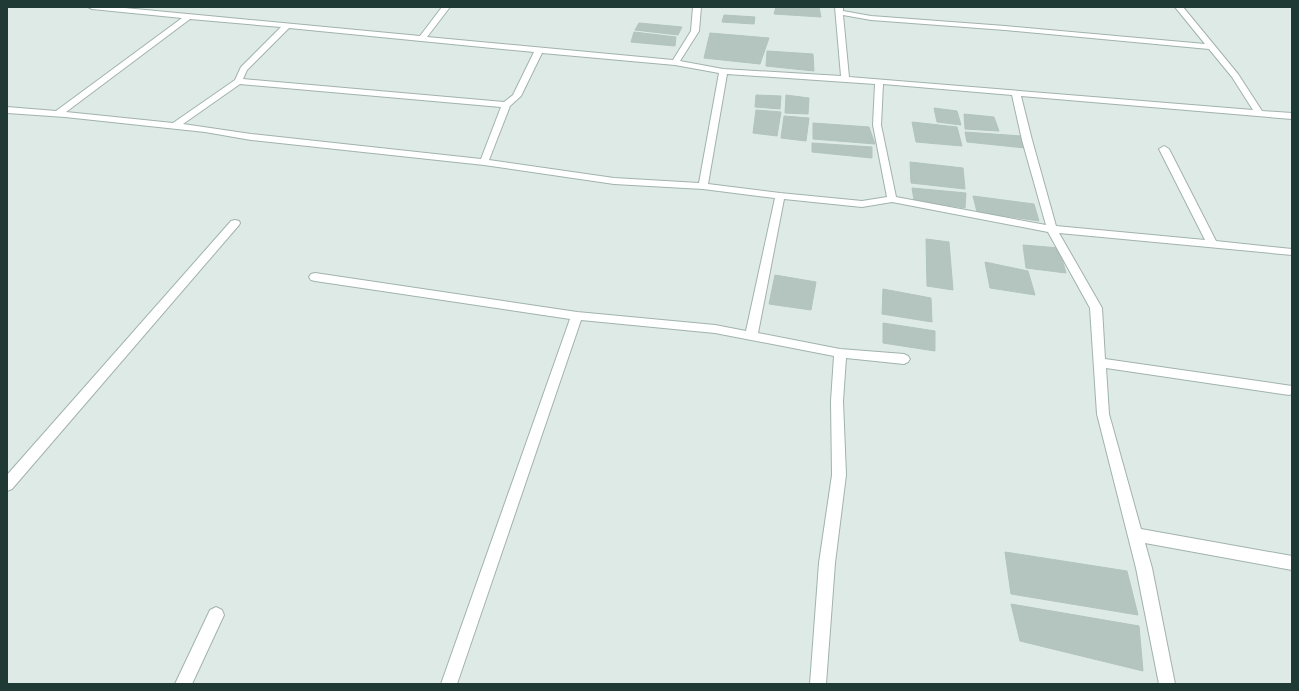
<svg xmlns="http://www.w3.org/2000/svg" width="1299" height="691" viewBox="0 0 1299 691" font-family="Raleway,sans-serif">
	<rect width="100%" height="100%" fill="#deeae6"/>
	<g fill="#b4c5bf" stroke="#b1c4be">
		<polygon points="776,7 819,7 821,17 774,14"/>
		<polygon points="724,15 755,17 754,24 722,22"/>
		<polygon points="639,23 682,27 678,35 635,30"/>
		<polygon points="634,32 676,37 675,46 631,42"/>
		<polygon points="710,33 769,38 760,64 704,58"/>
		<polygon points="767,51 813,54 814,71 766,66"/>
		<polygon points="756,95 781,96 780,109 755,107"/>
		<polygon points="786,95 809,98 808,114 785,113"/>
		<polygon points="934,108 957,111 961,125 937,122"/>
		<polygon points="756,110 781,112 777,136 753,133"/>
		<polygon points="964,114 994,117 999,131 965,129"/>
		<polygon points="784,116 809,118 806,141 781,138"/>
		<polygon points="912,122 957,127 962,146 916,142"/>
		<polygon points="813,123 869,127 875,144 813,139"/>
		<polygon points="965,132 1021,136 1025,148 967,142"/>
		<polygon points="812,143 872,147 872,158 812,152"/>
		<polygon points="910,162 963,168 965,189 911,183"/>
		<polygon points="912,188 966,193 965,208 914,200"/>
		<polygon points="973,196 1034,204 1039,221 977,212"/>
		<polygon points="926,239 949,242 953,290 927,286"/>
		<polygon points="1023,245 1059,248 1066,273 1026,268"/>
		<polygon points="985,262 1028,271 1035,295 990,288"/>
		<polygon points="775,275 816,282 811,310 769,304"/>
		<polygon points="883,289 931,298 932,322 882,314"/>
		<polygon points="883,323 935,331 935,351 883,343"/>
		<polygon points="1005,552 1127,571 1138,615 1011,594"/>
		<polygon points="1011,604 1139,626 1143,671 1020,641"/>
	</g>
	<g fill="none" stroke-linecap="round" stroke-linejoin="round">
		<defs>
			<g id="minor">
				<path d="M88 7H114L420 36 442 7H450L427 37 673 60 691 31 693 7H701L699 31 680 61 723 69 841 76 835 7H843V11L871 16 1005 26 1205 44 1175 7H1183L1238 74 1262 111 1292 113V119L1021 96 1032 140 1056 226 1205 240 1159 149 1164 146 1169 149 1216 241 1292 249V255L1059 233 1102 308 1105 359 1292 386V394L1289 395 1106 368 1109 414 1141 529 1292 556V570L1145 543 1152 568 1175 684H1159L1136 568 1097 414 1090 308 1048 232 892 202 862 207 784 199 758 333 840 349 904 354 908 356 910 359 908 362 904 364 846 358 843 401 846 475 835 563 826 684H810L819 563 832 475 831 401 834 356 715 333 581 320 457 684H441L570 319 315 281 311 280 309 277 311 274 315 273 577 312 715 325 746 331 775 198 703 189 614 184 484 165 251 140 205 132 65 117 7 113V107L56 111 182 18 92 9ZM843 15 871 20 1005 30 1209 49 1232 77 1253 110 849 77ZM190 19 281 27 241 67 235 80 173 123 66 112ZM289 28 534 52 513 95 504 102 243 79 247 70ZM542 53 675 65 719 73 699 183 614 178 489 160 510 106 521 96ZM727 74 875 84 873 125 887 197 862 201 780 193 708 184ZM240 84 501 107 481 159 251 134 183 124ZM883 84 1012 95 1022 140 1046 225 896 197 881 125Z"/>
				<polygon points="235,220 239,221 240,223 239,225 12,489 7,491 7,475 231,221"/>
				<polygon points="216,607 222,610 224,615 192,684 175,684 210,610"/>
			</g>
		</defs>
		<use href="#minor" stroke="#a1b2ad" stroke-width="2"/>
		<use href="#minor" fill="#fff" fill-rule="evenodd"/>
	</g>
	<rect width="1299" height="691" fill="none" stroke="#1f3a35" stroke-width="16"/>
</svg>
